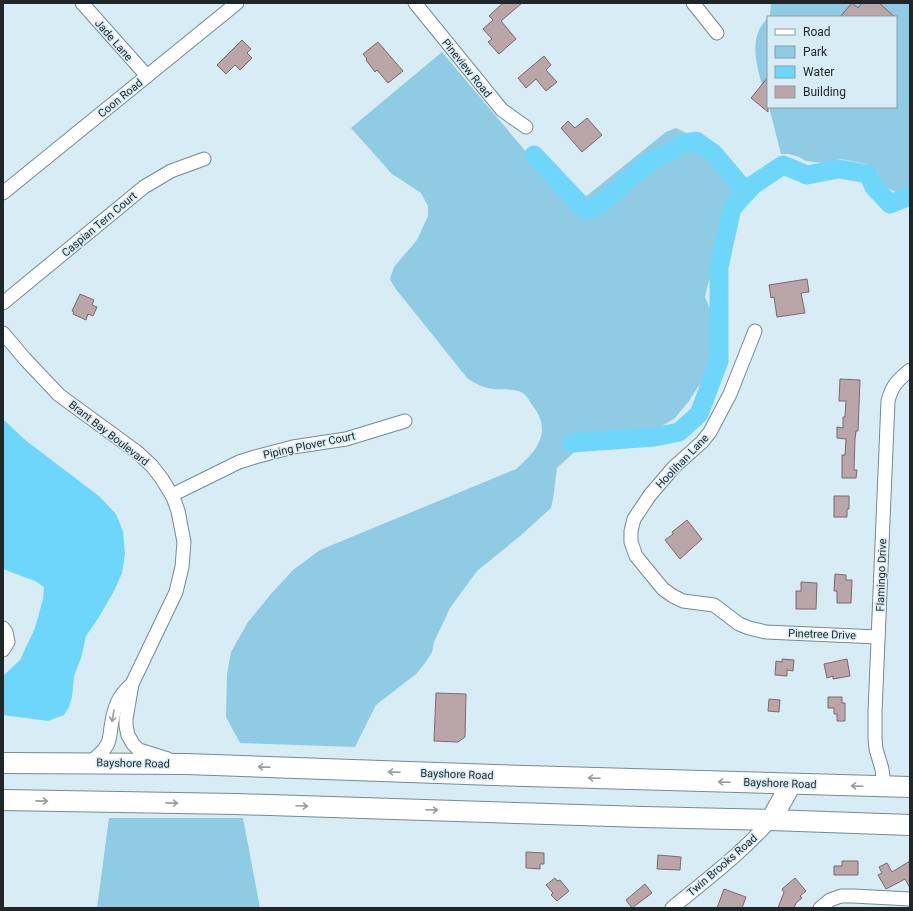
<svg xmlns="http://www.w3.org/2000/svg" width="913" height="911" viewBox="0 0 913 911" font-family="Roboto,sans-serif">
	<rect width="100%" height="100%" fill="#d7ecf5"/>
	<g fill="#8fcbe2">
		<polygon points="771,3 910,3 910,189 898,193 881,185 877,170 867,164 841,159 823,163 806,161 799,157 789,154 781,154 769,107 896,107 896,17 768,17 770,15"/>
		<path d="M768 17V105C762 82 749 53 759 30 761 26 765 21 768 17Z"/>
		<path d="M442 52 564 197 571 202H579L666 132 676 128 688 134 745 191 726 235 708 284 705 297 715 321 713 344 707 373 689 401 675 418 659 428 646 432H598L587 440 557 468 553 499 551 508 520 536 477 571 450 608 434 642 432 652 425 663 416 674 376 705 355 747 240 743 226 717 227 674 231 652 248 622 271 594 293 570 320 550 516 469C536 452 553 432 533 406 530 402 526 394 521 392 512 388 503 390 494 389 484 388 476 384 468 379L395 288 390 279 394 267 417 240 428 216V206L421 193 392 174 351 128Z"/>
		<polygon points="109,818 243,818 260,908 97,908"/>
	</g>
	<polygon fill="#6fd6fb" points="3,419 24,439 100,497 116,514 123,531 125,554 122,573 114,591 99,617 86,636 81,658 74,676 72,697 69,707 64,715 48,721 3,715 3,676 20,660 35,628 43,599 44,587 35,581 3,569"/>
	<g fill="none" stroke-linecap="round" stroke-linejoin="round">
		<g stroke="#6fd6fb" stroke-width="19">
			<polyline points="534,155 586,210 599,205 650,161 670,152 684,143 696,141 713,153 746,192"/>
			<polyline points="572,443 655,437 679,432 699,414 719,361 719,267 732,208 753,185 783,165 807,175 839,169 868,174 874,187 890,204 910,196"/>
		</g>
	</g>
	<g fill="#baa5a8" stroke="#7d696c">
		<polygon points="503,3 522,3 501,21 516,39 499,54 488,42 492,39 483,29 493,20 489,16"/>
		<polygon points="852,3 858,8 862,3 879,3 895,17 840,17"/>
		<polygon points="242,40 251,49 247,53 252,58 240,70 235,65 226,74 217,65"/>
		<polygon points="378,42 403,71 388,83 377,70 375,72 366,60 367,59 363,54"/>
		<polygon points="544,56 551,65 546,70 557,82 546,91 536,79 526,88 518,78"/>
		<polygon points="768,77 768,112 751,98"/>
		<polygon points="587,118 602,135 582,152 561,128 568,121 575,128"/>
		<polygon points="807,279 809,292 801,293 805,313 777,317 774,297 771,298 769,285"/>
		<polygon points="80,294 94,300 92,305 97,307 93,316 88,314 86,320 73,314 74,312 72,311"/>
		<polygon points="840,379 860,380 858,431 856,431 855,439 854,470 857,470 856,478 842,478 842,455 845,455 846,439 837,438 837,427 843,428 843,417 845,417 846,401 839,401"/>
		<polygon points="834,496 849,496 849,509 847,509 847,517 834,517"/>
		<polygon points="687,520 702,539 680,559 665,540 673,534 672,532"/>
		<polygon points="835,574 846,575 846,580 852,580 851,603 837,603 837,591 834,591"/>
		<polygon points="801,582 817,583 816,609 796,609 796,591 801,591"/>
		<polygon points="782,659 794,660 793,671 787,670 787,676 775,675 776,661 782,662"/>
		<polygon points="847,659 850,676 833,679 833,676 827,678 824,664"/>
		<polygon points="436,693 466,694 465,737 458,742 434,741"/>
		<polygon points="828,697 842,697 842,703 845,703 845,721 837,721 837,714 834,714 834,708 828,708"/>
		<polygon points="769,699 780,700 779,712 768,711"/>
		<polygon points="526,852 544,853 544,864 540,864 540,869 526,868"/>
		<polygon points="658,855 681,857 680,870 657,869"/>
		<polygon points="842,861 858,861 858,875 834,875 834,866 842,866"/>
		<polygon points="910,861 910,888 905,879 886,889 878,875 882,873 879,867 887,863 892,872"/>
		<polygon points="555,878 557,881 560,880 569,891 557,901 551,895 553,893 546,885"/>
		<polygon points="795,878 806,891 800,896 802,898 796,903 794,908 778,908 784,892 782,889"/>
		<polygon points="645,884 652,893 632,908 626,900"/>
		<polygon points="724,889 746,897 742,908 717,908"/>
	</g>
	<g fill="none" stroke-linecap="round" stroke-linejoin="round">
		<defs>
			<g id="street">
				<polyline points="82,3 147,76"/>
				<polyline points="415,3 502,110 526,127"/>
				<polyline points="693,3 717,33"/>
				<polyline points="3,193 237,3"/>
				<polyline points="3,303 144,187 171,171 204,159"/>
				<polyline points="755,331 730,394 710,432 702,442 674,467 650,495 634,519 631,531 631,542 636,556 663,589 673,596 683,601 714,605 739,624 749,628 766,632 878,637"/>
				<polyline points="3,333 25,359 59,395 137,452 152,466 162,479 173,497 178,511 184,542 182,567 176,592 132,684 126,719 126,726 128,735 133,744 139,750 168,759"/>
				<polyline points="172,495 239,462 255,457 293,447 346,439 405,421"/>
				<polyline points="3,628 6,632 8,642 3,650"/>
				<path d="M89 763C96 758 103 752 107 745 110 740 110 734 111 727 114 708 117 697 132 684"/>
				<path d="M884 787 882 769 876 749 875 738V712L888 401C892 385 898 380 910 370"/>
				<path d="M672 908C706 880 742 853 771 820"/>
				<polyline points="820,908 830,900 841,896 853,896 910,899"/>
			</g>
			<g id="primary">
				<polyline points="3,763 186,764 494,775 910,787"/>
				<polyline points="3,800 235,804 643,817 771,820 910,825"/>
				<polyline points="771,820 791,784"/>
			</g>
		</defs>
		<use href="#street" stroke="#768a92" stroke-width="15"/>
		<use href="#primary" stroke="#768a92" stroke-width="22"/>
		<use href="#street" stroke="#fff" stroke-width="13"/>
		<use href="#primary" stroke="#fff" stroke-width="20"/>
	</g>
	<defs><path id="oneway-shaft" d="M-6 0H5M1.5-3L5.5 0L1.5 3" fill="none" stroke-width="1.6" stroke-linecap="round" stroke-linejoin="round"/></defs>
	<g stroke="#9a9d9f">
		<use href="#oneway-shaft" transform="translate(113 716) rotate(100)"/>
		<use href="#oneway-shaft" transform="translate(264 767) rotate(-178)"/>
		<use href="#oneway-shaft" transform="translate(394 772) rotate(-178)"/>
		<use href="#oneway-shaft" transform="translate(594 778) rotate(-178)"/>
		<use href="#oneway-shaft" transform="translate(724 782) rotate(-178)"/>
		<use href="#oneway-shaft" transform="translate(857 786) rotate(-178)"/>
		<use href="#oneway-shaft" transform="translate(42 801) rotate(1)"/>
		<use href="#oneway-shaft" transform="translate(172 803) rotate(1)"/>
		<use href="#oneway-shaft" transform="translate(302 806) rotate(2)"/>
		<use href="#oneway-shaft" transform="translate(432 810) rotate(2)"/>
	</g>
	<g text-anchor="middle" stroke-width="3" stroke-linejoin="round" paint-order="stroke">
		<g font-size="11" fill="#1e262a" stroke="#d7ecf5">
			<text transform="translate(114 40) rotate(49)" y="4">Jade Lane</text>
			<text transform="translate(467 68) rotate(51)" y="4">Pineview Road</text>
			<text transform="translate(120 98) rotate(-39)" y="4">Coon Road</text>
			<text transform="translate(99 224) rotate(-40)" y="4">Caspian Tern Court</text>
			<text transform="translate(109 433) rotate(38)" y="4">Brant Bay Boulevard</text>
			<text transform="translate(309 445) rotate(-12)" y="4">Piping Plover Court</text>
			<text transform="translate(682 461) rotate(-46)" y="4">Hoolihan Lane</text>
			<text transform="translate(881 575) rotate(-88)" y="4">Flamingo Drive</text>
			<text transform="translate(822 634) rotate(2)" y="4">Pinetree Drive</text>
			<text transform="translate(133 763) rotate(1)" y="4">Bayshore Road</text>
			<text transform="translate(457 774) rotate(2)" y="4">Bayshore Road</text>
			<text transform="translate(780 783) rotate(2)" y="4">Bayshore Road</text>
			<text transform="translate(722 865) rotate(-41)" y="4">Twin Brooks Road</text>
		</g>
	</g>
	<rect width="913" height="911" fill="none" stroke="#1e262a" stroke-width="8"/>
	<rect x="767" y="16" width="130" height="92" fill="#d7ecf5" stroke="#8d9da4"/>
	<rect x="775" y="29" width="20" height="6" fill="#ffffff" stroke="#8d9da4"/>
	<text x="803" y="36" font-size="12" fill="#1e262a">Road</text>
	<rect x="775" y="46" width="20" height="12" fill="#8fcbe2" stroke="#8d9da4"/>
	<text x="803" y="56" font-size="12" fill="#1e262a">Park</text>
	<rect x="775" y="66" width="20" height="12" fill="#6fd6fb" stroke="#8d9da4"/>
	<text x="803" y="76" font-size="12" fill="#1e262a">Water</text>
	<rect x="775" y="86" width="20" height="12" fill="#baa5a8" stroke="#8d9da4"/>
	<text x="803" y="96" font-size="12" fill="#1e262a">Building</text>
</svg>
